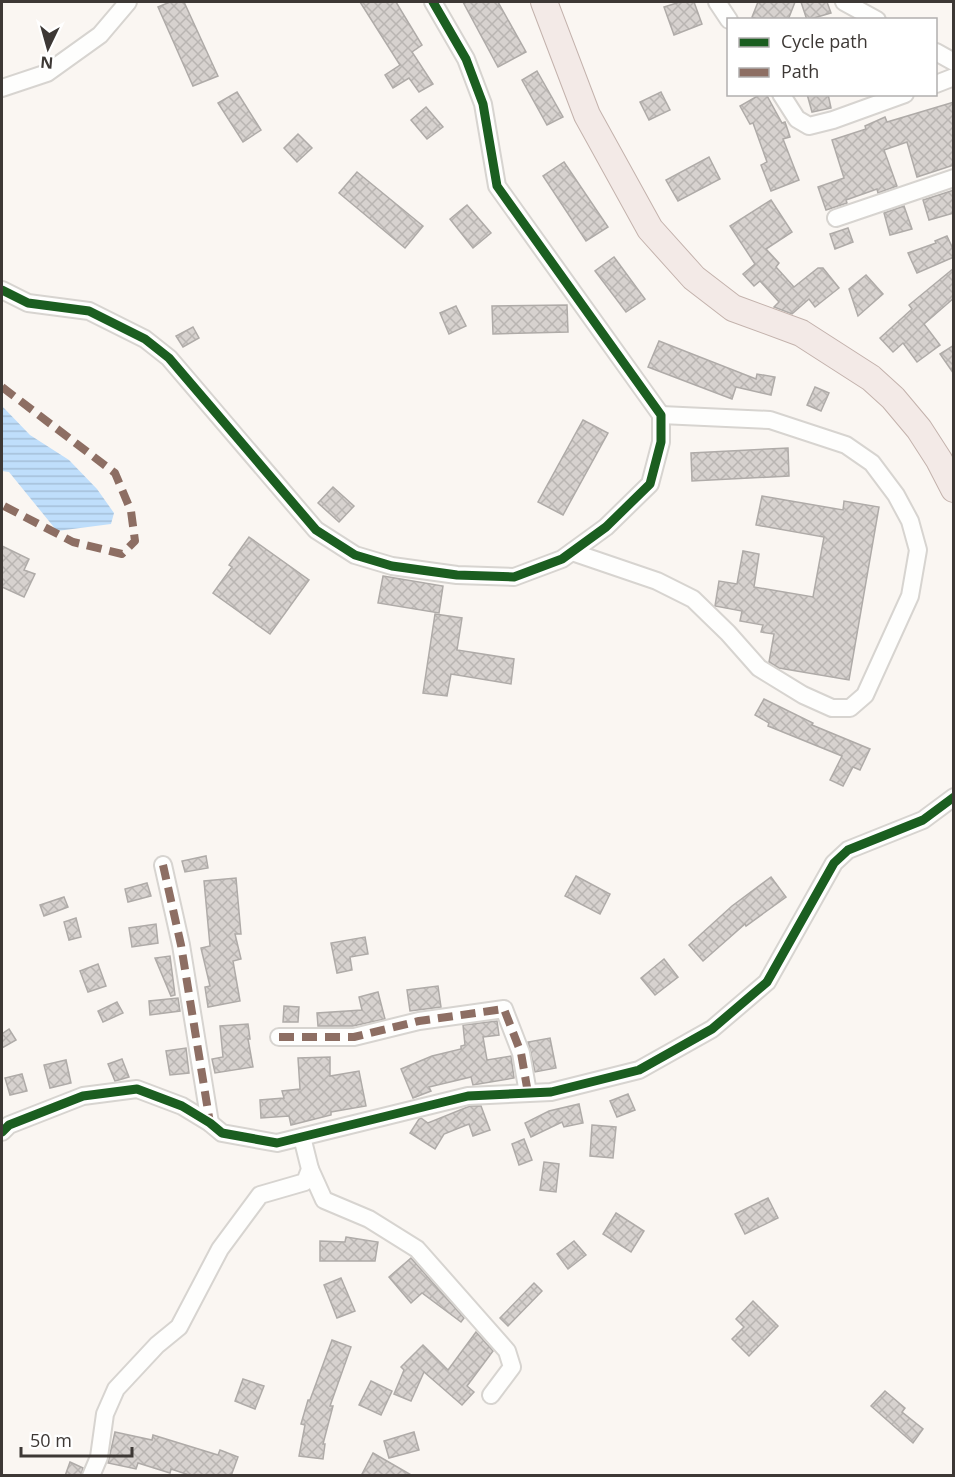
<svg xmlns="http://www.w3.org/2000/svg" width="955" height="1477" viewBox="0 0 955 1477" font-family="'Open Sans',sans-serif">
	<defs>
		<pattern id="water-rules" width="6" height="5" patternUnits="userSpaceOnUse" patternTransform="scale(1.5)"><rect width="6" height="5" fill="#bfdefb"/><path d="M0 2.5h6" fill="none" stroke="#a5bfd8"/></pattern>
		<pattern id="building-cross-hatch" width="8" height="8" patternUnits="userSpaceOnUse" patternTransform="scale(1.5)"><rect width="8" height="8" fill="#d7d2cf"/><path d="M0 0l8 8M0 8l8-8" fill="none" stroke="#b9b5b2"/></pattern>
	</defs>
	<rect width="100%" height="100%" fill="#faf6f2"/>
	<polygon fill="url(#water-rules)" points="2,406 30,435 69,460 97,489 114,513 111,524 57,531 9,472 2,471"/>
	<g fill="url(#building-cross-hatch)" stroke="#afaba8" stroke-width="1.5">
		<polygon points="170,2 184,2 218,76 193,86 158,7"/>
		<polygon points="360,2 396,2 422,45 412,52 433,84 419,92 409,78 393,88 385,75 400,65"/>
		<polygon points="463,2 498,2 526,52 498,67"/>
		<polygon points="680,2 694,2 702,24 674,35 664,7"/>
		<polygon points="758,2 795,2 788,20 759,20 752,17"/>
		<polygon points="801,2 827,2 831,13 807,20"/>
		<polygon points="537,71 563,117 547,125 522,80"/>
		<polygon points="237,92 261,130 243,142 218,103"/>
		<polygon points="661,92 670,110 649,120 640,102"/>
		<polygon points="761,94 766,94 782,123 785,122 790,137 783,139 799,180 771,191 761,165 767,162 753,123 750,124 740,106"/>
		<polygon points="807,94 828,94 831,108 812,112"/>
		<polygon points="954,102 954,165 917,177 907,142 884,150 897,186 878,193 877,189 846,200 847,203 826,210 818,187 844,178 832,140 866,129 865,126 885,117 887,122"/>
		<polygon points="426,107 443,127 427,139 411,120"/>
		<polygon points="298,134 312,148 297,162 284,148"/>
		<polygon points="709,157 720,179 678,201 666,180"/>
		<polygon points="564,162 608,227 586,241 543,176"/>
		<polygon points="357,172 423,226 405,248 339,193"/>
		<polygon points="954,190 954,213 929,220 923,200"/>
		<polygon points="771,200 792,232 766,249 779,263 776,267 794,287 818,268 823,268 839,288 815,307 809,299 792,314 774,307 779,302 760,281 754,286 743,274 755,264 730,226"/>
		<polygon points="467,205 491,233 473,248 450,219"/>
		<polygon points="904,206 912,229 890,235 884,213"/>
		<polygon points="848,228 853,242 835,249 830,234"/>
		<polygon points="947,236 954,251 954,257 917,273 908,253 936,243 935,241"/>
		<polygon points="614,257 645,299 626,312 595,271"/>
		<polygon points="954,268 954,298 924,324 940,345 917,362 903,343 893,352 880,338 912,309 909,305"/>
		<polygon points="866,275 883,294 858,316 849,289"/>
		<polygon points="567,305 568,332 493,334 492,306"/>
		<polygon points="456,306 466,326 449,334 440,313"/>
		<polygon points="193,327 199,338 183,347 176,336"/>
		<polygon points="659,341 756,379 757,374 775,377 771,395 736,387 732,399 648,367"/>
		<polygon points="954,345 954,374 940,354"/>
		<polygon points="815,387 829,393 821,411 807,405"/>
		<polygon points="583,420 608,433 563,515 538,502"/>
		<polygon points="788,448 789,476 692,481 691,453"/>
		<polygon points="333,487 354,506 339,522 318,503"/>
		<polygon points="762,496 843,510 844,501 879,507 849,680 779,668 769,662 774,634 761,632 763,625 740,621 742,611 715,606 719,581 737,584 743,551 759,554 754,587 813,597 824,537 756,525"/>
		<polygon points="249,537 309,580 270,634 213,593 232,567 229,565"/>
		<polygon points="2,546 29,559 24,570 35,574 24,597 2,587"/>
		<polygon points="383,576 443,586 439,613 378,603"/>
		<polygon points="435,614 462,618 457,650 514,659 511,684 451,674 447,696 423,693"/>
		<polygon points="764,699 813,723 812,725 870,749 860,770 853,767 843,786 830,780 842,756 768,726 769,723 755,715"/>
		<polygon points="206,856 208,868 185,872 182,861"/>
		<polygon points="576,876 610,894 600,914 565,896"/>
		<polygon points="771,877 786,897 746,926 745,924 703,961 689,945 732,906"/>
		<polygon points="236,878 241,934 235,934 241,959 233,961 240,1001 208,1007 205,987 210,986 201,948 210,946 204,881"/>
		<polygon points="147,883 151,896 128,902 125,889"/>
		<polygon points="64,897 68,907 44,916 40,905"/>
		<polygon points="76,918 81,937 69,940 64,922"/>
		<polygon points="156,924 158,943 132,947 129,928"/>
		<polygon points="365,937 368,954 350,957 352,970 337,973 331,943"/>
		<polygon points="170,956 175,995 171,996 155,958"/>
		<polygon points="664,959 678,977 655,995 641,978"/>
		<polygon points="98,964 106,986 88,992 80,971"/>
		<polygon points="438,986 441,1007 410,1011 407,990"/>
		<polygon points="378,992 385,1019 353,1026 318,1026 317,1013 362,1010 359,997"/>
		<polygon points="178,998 180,1011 150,1015 149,1001"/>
		<polygon points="117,1002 123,1013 103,1022 98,1011"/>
		<polygon points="284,1006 299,1007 298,1022 283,1022"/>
		<polygon points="497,1021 499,1035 483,1037 487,1060 511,1056 514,1078 473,1085 471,1077 429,1087 431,1091 413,1098 401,1069 432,1056 461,1049 461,1046 465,1045 463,1025"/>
		<polygon points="248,1024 250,1039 248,1039 253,1067 215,1073 212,1059 223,1057 220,1026"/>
		<polygon points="9,1029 16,1040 2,1048 2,1034"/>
		<polygon points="550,1038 556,1068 535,1072 528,1042"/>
		<polygon points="186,1048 189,1073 170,1075 166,1051"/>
		<polygon points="330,1057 330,1076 359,1071 366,1106 331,1112 331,1115 291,1125 289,1116 261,1118 260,1100 284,1098 282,1091 300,1089 298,1058"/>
		<polygon points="122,1059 129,1077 115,1081 108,1064"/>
		<polygon points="66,1060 71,1083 50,1088 44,1065"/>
		<polygon points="22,1074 27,1091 10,1095 5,1078"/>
		<polygon points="628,1094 635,1110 617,1117 610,1101"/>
		<polygon points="579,1104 583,1123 564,1127 562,1122 531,1137 525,1123 549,1111"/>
		<polygon points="470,1106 481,1106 490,1130 473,1136 469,1124 444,1134 435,1149 410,1133 419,1119 421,1118 428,1123"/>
		<polygon points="592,1125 616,1127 613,1158 590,1156"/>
		<polygon points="524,1139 532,1160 519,1165 512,1144"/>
		<polygon points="544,1162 559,1164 556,1192 540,1190"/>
		<polygon points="768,1198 778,1218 745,1234 735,1214"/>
		<polygon points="616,1213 644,1231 631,1252 603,1234"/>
		<polygon points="346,1237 378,1242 375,1261 320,1261 320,1241 345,1242"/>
		<polygon points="574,1241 586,1255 568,1269 557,1254"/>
		<polygon points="411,1258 464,1318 461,1322 422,1293 411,1303 389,1277"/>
		<polygon points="341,1278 355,1311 337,1318 324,1285"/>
		<polygon points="534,1283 542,1291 508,1326 500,1318"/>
		<polygon points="753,1301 778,1326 749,1356 732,1339 744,1327 736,1319"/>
		<polygon points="476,1332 493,1351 467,1386 474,1392 462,1405 424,1372 411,1401 394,1394 404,1370 401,1367 423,1345 448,1370"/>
		<polygon points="332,1340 351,1347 330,1406 333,1406 323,1444 325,1444 323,1459 299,1456 305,1425 301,1424 308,1400 310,1400"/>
		<polygon points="243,1379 264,1386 255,1409 235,1401"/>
		<polygon points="371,1381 392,1391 381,1415 359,1405"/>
		<polygon points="885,1391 905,1408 902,1412 923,1429 913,1443 871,1406"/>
		<polygon points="115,1432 152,1440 153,1435 218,1455 220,1450 238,1457 231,1476 192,1476 171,1469 170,1473 138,1463 136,1469 108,1463"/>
		<polygon points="414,1432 419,1450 389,1458 384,1441"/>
		<polygon points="373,1453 413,1476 361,1476"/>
		<polygon points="70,1462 83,1468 81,1476 65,1476"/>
	</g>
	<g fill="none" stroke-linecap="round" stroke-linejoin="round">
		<defs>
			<g id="minor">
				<polyline points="717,2 729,20"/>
				<polyline points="844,2 877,20"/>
				<polyline points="936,52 954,62"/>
				<polyline points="936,84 954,77"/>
				<polyline points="2,88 47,73 100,35 128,2"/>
				<polyline points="781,94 797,119 809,126 833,120 905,94"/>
				<polyline points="836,218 954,178"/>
				<polyline points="2,290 28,303 89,311 145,339 169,358 316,530 355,555 392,566 457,575 514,577 562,559 606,527 650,484 661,442 661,415 497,186 483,104 466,59 433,2"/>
				<polyline points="572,552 657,581 693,599 728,633 759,668 803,695 832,708 850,708 865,695 910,596 918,550 910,521 896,495 872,463 846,445 770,420 661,415"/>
				<polyline points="163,865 181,945 210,1123"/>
				<polyline points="279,1037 354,1037 419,1021 504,1009 521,1053 528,1093"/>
				<polyline points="2,1132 9,1125 83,1096 137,1089 182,1106 210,1123 222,1133 277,1143 468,1096 551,1092 639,1070 712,1029 767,982 834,863 848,850 923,820 954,797"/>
				<polyline points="310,1169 324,1200 369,1219 417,1249 507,1351 512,1367 491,1395"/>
				<polyline points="91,1476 99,1457 105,1414 116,1389 157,1345 179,1327 220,1249 260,1195 305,1182 310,1169 302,1137"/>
			</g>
			<polyline id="primary" points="544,2 587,115 650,229 694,278 733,308 801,333 871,378 893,398 919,429 939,460 954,489"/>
		</defs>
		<use href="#minor" stroke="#d7d4d0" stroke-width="20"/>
		<use href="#primary" stroke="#c3b2ac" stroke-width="28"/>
		<use href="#minor" stroke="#fefefd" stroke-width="16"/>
		<use href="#primary" stroke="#f3eae7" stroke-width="26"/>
		<g stroke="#8d6e63" stroke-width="8" stroke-dasharray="15 8" stroke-linecap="butt">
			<polyline points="2,387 115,473 131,511 135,541 122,554 73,542 2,505"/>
			<polyline points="163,865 181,945 210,1123"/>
			<polyline points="279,1037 354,1037 419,1021 504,1009 521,1053 528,1093"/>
		</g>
		<defs>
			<g id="cycleway">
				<polyline points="2,290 28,303 89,311 145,339 169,358 316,530 355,555 392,566 457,575 514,577 562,559 606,527 650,484 661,442 661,415 497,186 483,104 466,59 433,2"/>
				<polyline points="2,1132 9,1125 83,1096 137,1089 182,1106 210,1123 222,1133 277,1143 468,1096 551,1092 639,1070 712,1029 767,982 834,863 848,850 923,820 954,797"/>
			</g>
		</defs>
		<use href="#cycleway" stroke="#fff" stroke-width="13"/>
		<use href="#cycleway" stroke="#1b5e20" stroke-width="9"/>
	</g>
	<rect width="955" height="1477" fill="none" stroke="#3d3835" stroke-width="6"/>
	<rect x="727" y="18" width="210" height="78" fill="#ffffff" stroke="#b1afae" stroke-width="1.5"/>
	<rect x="739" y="38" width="30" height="9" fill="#1b5e20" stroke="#b1afae" stroke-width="1.5"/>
	<text x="781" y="48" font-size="18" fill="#3d3835">Cycle path</text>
	<rect x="739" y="68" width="30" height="9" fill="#8d6e63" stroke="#b1afae" stroke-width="1.5"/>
	<text x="781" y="78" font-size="18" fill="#3d3835">Path</text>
	<g transform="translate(48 48) rotate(185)" stroke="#ffffff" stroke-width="4.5" paint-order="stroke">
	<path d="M0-4.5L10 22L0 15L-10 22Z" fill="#3d3835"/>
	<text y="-9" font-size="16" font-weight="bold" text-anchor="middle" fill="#3d3835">N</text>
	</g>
	<path d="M21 1447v9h111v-9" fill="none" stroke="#3d3835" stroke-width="3"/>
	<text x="30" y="1447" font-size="18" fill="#3d3835" stroke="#ffffff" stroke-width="4.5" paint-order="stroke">50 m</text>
</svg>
